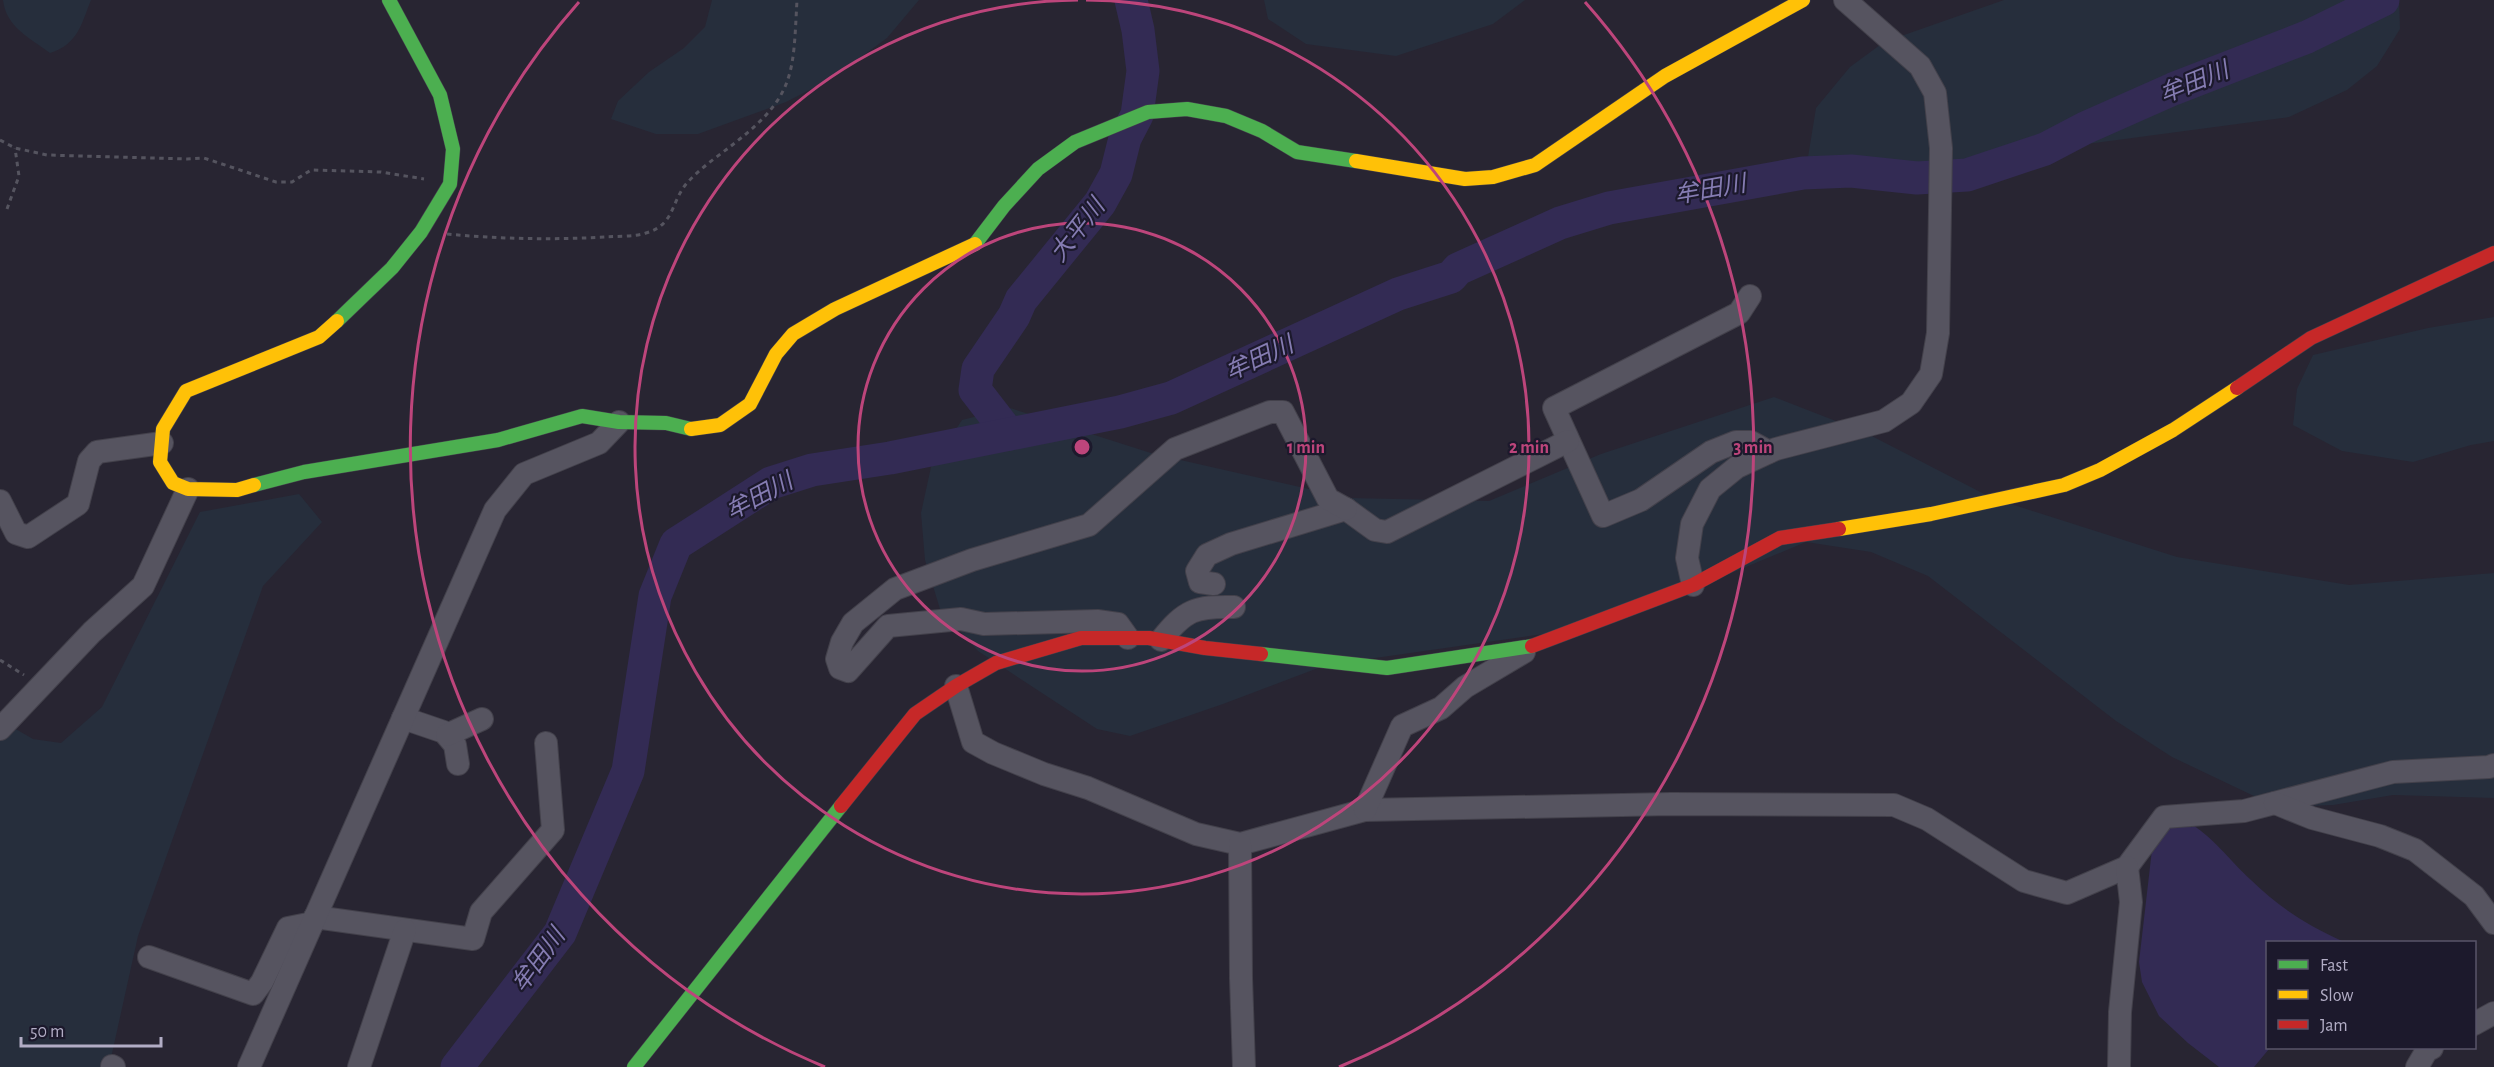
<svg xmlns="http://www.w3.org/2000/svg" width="2494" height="1067" viewBox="0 0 2494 1067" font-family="'Alegreya Sans','Noto Sans JP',sans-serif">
	<rect width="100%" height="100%" fill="#282532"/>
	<g fill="#262e3c">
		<path d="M3 0H91C81 25 78 44 50 53 30 38 6 27 3 0Z"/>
		<polygon points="712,0 919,0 887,38 831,79 786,102 698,134 656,134 611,119 618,101 649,72 684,48 705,27"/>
		<polygon points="1264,0 1525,0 1493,24 1396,56 1306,44 1268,19"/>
		<polygon points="2004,0 2399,0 2400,29 2377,66 2347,90 2289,117 2042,150 1986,165 1937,184 1856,177 1828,170 1808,157 1816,108 1850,67 1884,42"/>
		<polygon points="2494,317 2494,441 2471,445 2413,462 2342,451 2293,425 2297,389 2313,355 2428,328"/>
		<polygon points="1774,397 1864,432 1992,498 2177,557 2349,585 2494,573 2494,798 2393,795 2333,805 2277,807 2172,757 2116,721 1928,576 1871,552 1806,542 1607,625 1326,665 1223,704 1130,736 1097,729 978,651 940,609 925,560 921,513 931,467 962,420 1010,408 1154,454 1349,498 1489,501 1601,454"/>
		<polygon points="299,494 322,522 263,586 138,936 109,1067 0,1067 0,720 33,739 61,743 102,707 200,512"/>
	</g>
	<path fill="#332b54" d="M2186 821C2213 836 2229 860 2251 880 2280 908 2305 924 2342 941L2268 942V1048H2273L2269 1049 2254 1067H2219L2188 1043 2159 1016 2142 982 2139 962 2153 841 2162 826Z"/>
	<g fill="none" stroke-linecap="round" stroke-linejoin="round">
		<g stroke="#332b54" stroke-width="33">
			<polyline points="1009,434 975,390 978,369 1014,316 1021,300 1100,203 1116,174 1125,138 1137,115 1143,71 1138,30 1131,0"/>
			<polyline points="457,1067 560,933 628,771 655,596 676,544 771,483 812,470 890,458 1120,412 1171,398 1398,294 1451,277 1458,269 1560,223 1609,208 1803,173 1851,171 1917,178 1967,175 2045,149 2085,128 2173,89 2307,37 2383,0"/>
		</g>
		<defs>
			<g id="street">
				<polyline points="1750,296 1739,313 1554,408 1603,516 1641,500 1711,452 1736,442 1751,442 1769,452"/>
				<polyline points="0,501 16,533 28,537 78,504 89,461 97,452 162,443"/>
				<polyline points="1214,584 1200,582 1197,571 1207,555 1231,544 1346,509 1375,530 1387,532 1568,441"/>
				<polyline points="1693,585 1687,558 1692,524 1710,489 1737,467 1776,449 1884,421 1911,403 1931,374 1938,333 1941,148 1935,93 1920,66 1845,0"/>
				<polyline points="1128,638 1118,624 1097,621 984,624 961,619 888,626 848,671 840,668 837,659 842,642 853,623 895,589 972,560 1089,525 1175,449 1270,412 1283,412 1328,499 1346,509"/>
				<path d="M1161 640C1185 610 1195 606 1234 607"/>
				<polyline points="956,686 973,742 993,753 1044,774 1088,788 1196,834 1240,844 1365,810 1671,804 1894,805 1927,819 2024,881 2067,893 2127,867 2164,817 2244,811 2393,772 2489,767 2494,765"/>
				<polyline points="403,718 444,732 455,745 458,764"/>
				<polyline points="0,729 92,632 143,586 188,489"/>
				<polyline points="447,735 482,719"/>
				<polyline points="2275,803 2312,818 2380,836 2415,850 2474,896 2494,923"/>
				<polyline points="1365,810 1402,726 1441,708 1465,687 1524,652"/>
				<polyline points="1240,844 1241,978 1244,1067"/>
				<polyline points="315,917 473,939 481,912 553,830 546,743"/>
				<polyline points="149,957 253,994 262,982 288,928 313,923"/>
				<polyline points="2474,1024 2494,1013"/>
				<polyline points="112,1066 114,1067"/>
				<polyline points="249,1067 495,510 524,474 599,443 619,422"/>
				<polyline points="359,1067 405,930"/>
				<polyline points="2119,1067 2120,1012 2131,902 2127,867"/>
				<polyline points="2417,1067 2427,1050 2432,1048"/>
			</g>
			<g id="fast">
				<polyline points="975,244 1004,206 1038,169 1075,142 1148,112 1187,109 1226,116 1262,131 1297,152 1356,161"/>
				<polyline points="337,321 392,268 421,232 450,184 453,149 440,95 389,0"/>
				<polyline points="254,485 304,472 498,440 582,416 619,422 666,423 691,429"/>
				<polyline points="1261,654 1387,668 1532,646"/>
				<polyline points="634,1067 841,806"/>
			</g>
			<g id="slow">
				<polyline points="1356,161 1465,179 1493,177 1535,165 1665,76 1803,0"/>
				<polyline points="691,429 720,425 750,404 776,354 793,334 835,309 975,244"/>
				<polyline points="254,485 237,490 188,489 173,483 160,462 163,429 186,391 319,337 337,321"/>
				<polyline points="1839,529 1931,514 2064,485 2100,470 2173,430 2237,388"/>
			</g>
			<g id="jam">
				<polyline points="2237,388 2311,338 2494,253"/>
				<polyline points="1532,646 1693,585 1780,538 1839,529"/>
				<polyline points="841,806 915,714 956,686 996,663 1081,638 1149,638 1205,648 1261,654"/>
			</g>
		</defs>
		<use href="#street" stroke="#43414b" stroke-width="24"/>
		<use href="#fast" stroke="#43414b" stroke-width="15"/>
		<use href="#slow" stroke="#43414b" stroke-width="15"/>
		<use href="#jam" stroke="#43414b" stroke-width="15"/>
		<g stroke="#55545f" stroke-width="3" stroke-dasharray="4.5 4.5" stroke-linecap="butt">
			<polyline points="0,140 15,148 47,155 187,159 204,158 276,182 292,182 311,170 381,172 424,179"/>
			<polyline points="7,209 19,176 15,148"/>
			<path d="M447 234C500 239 552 240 605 237 618 236 634 237 646 233 675 225 671 201 687 183 701 167 720 155 736 142 796 95 793 72 797 0"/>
			<polyline points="0,660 24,675"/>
		</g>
		<use href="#street" stroke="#565460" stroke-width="22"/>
		<use href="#fast" stroke="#4caf50" stroke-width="14"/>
		<use href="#slow" stroke="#ffc107" stroke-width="14"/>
		<use href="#jam" stroke="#c62828" stroke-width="14"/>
	</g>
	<g fill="none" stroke="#bd457b" stroke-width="3">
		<circle cx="1082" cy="447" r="224"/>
		<path d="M1086 0A447 447 0 1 1 1078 0"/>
		<path d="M825 1067A671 671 0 0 1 579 2M1585 2A671 671 0 0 1 1339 1067"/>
	</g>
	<g text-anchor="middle" stroke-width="4.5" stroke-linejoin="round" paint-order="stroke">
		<g font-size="24" font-style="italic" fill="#857cb2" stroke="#1c192c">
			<text transform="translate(2194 82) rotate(-22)" y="8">牟田川</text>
			<text transform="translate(1710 189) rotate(-10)" y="8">牟田川</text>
			<text transform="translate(1077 230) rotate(-52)" y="8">大平川</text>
			<text transform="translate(1259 358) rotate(-25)" y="8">牟田川</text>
			<text transform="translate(759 496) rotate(-28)" y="8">牟田川</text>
			<text transform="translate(538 960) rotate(-54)" y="8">牟田川</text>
		</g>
	</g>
	<circle cx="1082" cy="447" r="9" fill="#bd457b" stroke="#1c192c" stroke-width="3"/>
	<g font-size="18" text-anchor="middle" font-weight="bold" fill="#bd457b" stroke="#1c192c" stroke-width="4.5" stroke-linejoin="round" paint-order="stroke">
		<text x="1306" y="453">1 min</text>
		<text x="1529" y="453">2 min</text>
		<text x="1753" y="453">3 min</text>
	</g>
	<rect x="2266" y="941" width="210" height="108" fill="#1c192c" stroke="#585469" stroke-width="1.5"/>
	<rect x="2278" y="960" width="30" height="9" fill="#4caf50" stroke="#585469" stroke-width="1.5"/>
	<text x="2320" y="971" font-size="18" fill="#b2adc5">Fast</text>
	<rect x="2278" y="990" width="30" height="9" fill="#ffc107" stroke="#585469" stroke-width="1.5"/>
	<text x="2320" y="1001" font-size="18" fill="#b2adc5">Slow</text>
	<rect x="2278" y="1020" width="30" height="9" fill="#c62828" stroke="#585469" stroke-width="1.5"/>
	<text x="2320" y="1031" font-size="18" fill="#b2adc5">Jam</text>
	<path d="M21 1037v9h140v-9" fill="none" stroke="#b2adc5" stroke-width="3"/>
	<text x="30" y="1037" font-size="18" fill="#b2adc5" stroke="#1c192c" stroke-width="4.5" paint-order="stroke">50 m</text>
</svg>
